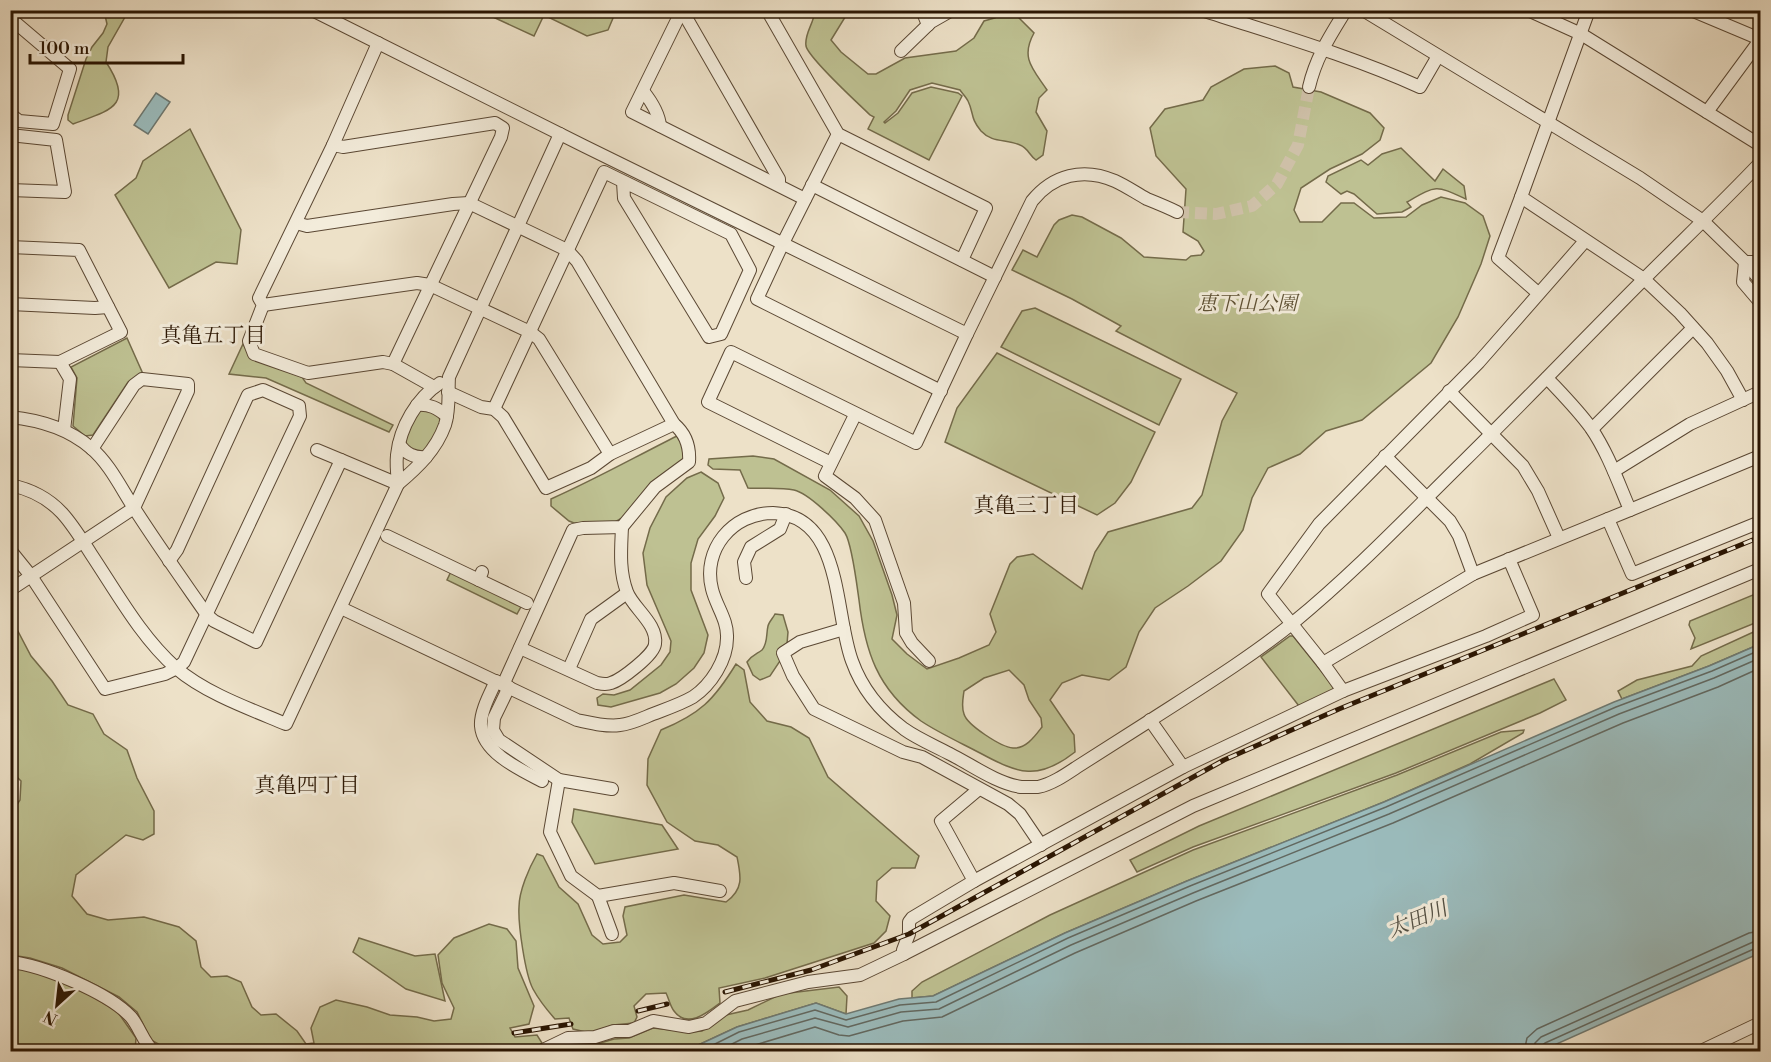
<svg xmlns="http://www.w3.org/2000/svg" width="1771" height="1062" viewBox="0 0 1771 1062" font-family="'Libre Bodoni','Noto Serif JP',serif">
	<rect width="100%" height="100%" fill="#ede1c8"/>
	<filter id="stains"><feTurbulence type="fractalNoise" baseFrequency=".00333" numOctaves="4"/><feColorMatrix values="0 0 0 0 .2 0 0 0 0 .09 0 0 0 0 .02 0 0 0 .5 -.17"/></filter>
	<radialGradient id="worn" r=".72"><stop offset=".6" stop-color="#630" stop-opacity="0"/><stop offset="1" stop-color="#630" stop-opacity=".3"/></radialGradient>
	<g fill="#bec192" stroke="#746b4a" stroke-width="1.5" fill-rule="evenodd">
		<path d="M104 11H126L125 17 108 47 106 62C135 106 111 110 73 124L68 120V115L86 59 92 47 103 33 107 24Z"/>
		<polygon points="480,11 616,10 616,11 608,30 587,36 544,15 534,36"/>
		<path d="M815 11H847V14L831 40 841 52 868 74H876L905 58 956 51 974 38 984 21 995 18V11H1012L1034 33C1020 58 1033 69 1047 90L1039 98 1036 112 1047 131 1043 155 1036 160C1029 155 1028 148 1020 145 1006 139 992 143 981 131 970 118 974 113 968 101 966 97 962 93 960 90L932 83 910 90 896 111 884 122 885 123 898 113 912 93 931 87 958 93 962 96 929 160 868 129 874 117 870 115C858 103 809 59 806 46 804 34 814 23 815 11Z"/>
		<path d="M1275 66 1289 73 1293 87 1321 92 1370 113 1384 128 1380 140 1362 154 1330 169 1301 188 1294 210 1300 222H1322L1341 203H1354L1374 218 1406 217 1422 205 1441 197 1465 203 1483 216 1490 236 1481 264 1458 317 1431 363 1362 420 1326 431 1300 454 1268 468 1252 498 1243 530 1221 561 1188 586 1155 608 1139 632 1126 667 1109 680 1082 675 1062 683 1050 700 1074 735 1075 752C1038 781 1019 774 980 753 961 743 939 733 921 721 877 689 865 651 859 600 857 586 852 544 845 533 837 521 808 493 794 490 780 487 763 489 748 488L740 470 713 469 708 465 709 459 753 456 774 459 830 490 859 516 873 541 892 595 897 615 892 639 907 654 927 669 959 658 989 645 996 632 990 614 1010 564 1017 557 1033 554 1082 589 1095 552 1108 532 1192 508 1202 495 1222 421 1237 393 1116 331 1121 326 1072 299 1012 270 1023 250 1037 257 1054 225 1059 220 1072 215 1082 217 1121 238 1144 257 1186 260 1191 256 1201 255 1204 251 1198 241 1183 232 1186 189 1156 156 1150 128 1165 109 1203 100 1211 87 1244 69ZM1009 670 1024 685 1029 700 1041 718 1042 727C1035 736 1026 749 1013 748 1001 747 967 725 964 714 961 706 963 699 964 691L984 678Z"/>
		<polygon points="190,129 241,230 237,264 216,262 169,288 115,195 136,178 143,161"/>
		<path d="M1401 148 1435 181 1443 169 1464 186 1466 199C1435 185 1437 185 1407 202L1411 207 1402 212 1377 214 1354 194 1347 191 1341 194 1326 182 1328 176 1361 160 1368 165 1382 154Z"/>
		<polygon points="1035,308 1181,379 1159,425 1001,347 1022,311"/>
		<polygon points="127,338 143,374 128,382 93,435 85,436 73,426 77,378 71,367"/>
		<polygon points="243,344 251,358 302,377 306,383 393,425 389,432 266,378 229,374"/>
		<polygon points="997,353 1155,432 1131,482 1115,503 1097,515 945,442 957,408"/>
		<polygon points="425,409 438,416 441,421 429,449 421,454 407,447 405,436 419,411"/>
		<path d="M677 436 687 449 685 460 622 518 615 522 574 523 569 521 551 506V499C594 480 635 457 677 436Z"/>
		<polygon points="701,472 718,483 724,498 715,516 698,539 691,563 691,590 708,635 704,653 694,668 676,684 660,693 611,707 598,705 597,698 603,694 614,695 630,690 661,665 670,652 671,641 647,585 643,553 650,528 666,497 687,478"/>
		<polygon points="455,563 523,603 517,614 447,580"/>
		<polygon points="1760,592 1760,621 1691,649 1695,638 1689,625 1690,621"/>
		<path d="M775 614 783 615 788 632 787 644 780 661 770 676 760 680 753 675 747 662C753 654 757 654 762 650 768 643 766 634 768 626 769 622 773 618 775 614Z"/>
		<polygon points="10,616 31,656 52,681 68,705 93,714 104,734 127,750 137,778 154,811 154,834 143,840 126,835 76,875 72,896 87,914 108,920 144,917 179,927 196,941 201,967 211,977 227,976 241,982 252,1007 261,1015 276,1014 297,1031 306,1044 314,1043 311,1028 320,1007 336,1000 367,1007 390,1015 417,1017 434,1021 451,1019 454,1008 442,983 438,955 454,938 489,924 507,929 516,941 518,968 534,1006 529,1024 510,1028 515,1037 537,1035 542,1043 530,1052 171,1051 151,1040 137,1012 119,997 62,968 30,958 11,955 11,814 20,800 21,781 11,771"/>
		<polygon points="1760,629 1760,644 1709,666 1622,699 1618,691 1637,680 1692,666 1701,656"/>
		<polygon points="1290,636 1293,636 1334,687 1332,692 1299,706 1261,657"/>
		<path d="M736 664 744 670 750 702 767 721 791 727 809 738 828 777 919 856 915 868H892L877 881 876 901 890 916 886 931 874 943 765 978 719 988 720 1003C707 1013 687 1029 674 1011 670 1006 669 999 666 993L646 994 634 1006 637 1017 634 1023 613 1025 590 1033 573 1029 569 1018 555 1019C547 1010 539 1000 533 989 525 974 518 924 519 907 519 891 529 868 537 854L543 856 559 887 578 904 592 935 603 944 620 942 627 935 623 916 625 907 684 895 726 902C744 889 741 876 737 857L718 845 695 841 667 822 647 785 648 759 661 730C700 714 714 700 736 664Z"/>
		<polygon points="1554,679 1566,700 1540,713 1396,773 1193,847 1137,872 1130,860 1199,826"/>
		<polygon points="1524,730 1523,733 1470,764 1384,802 1187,881 1065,933 933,996 912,998 912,991 922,982 1050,915 1193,850 1397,775 1501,732"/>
		<polygon points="574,809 662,825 678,849 595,864 572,822"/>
		<polygon points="359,938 415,956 435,954 445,1001 406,989 353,952"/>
		<polygon points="11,968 37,971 92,996 117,1011 136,1038 135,1051 11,1052"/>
		<polygon points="839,987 847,996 846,1014 816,1003 737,1027 694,1047 670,1052 659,1051 643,1048 601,1052 555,1052 572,1044 597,1044 614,1039 629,1038 653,1028 691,1032 702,1031 726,1015 748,1010 781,994"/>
	</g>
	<g fill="#9bbcbd" stroke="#6e7972" stroke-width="1.5">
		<polygon points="156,93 170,102 148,134 134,125"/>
		<polygon points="1760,644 1760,953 1541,1051 670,1051 694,1047 737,1027 816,1003 846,1014 899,999 933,996 1065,933 1187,881 1384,802 1614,702 1709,666"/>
	</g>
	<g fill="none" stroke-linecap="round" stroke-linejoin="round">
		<g stroke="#626860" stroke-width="1.5">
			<polyline points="699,1052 739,1032 815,1010 846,1020 900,1005 936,1002 1068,938 1190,886 1386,807 1616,707 1712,671 1760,650"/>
			<polyline points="716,1052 742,1039 815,1018 848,1027 901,1012 939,1009 1071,945 1193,893 1389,814 1619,714 1714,678 1760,658"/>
			<polyline points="737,1052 745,1048 815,1027 839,1035 849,1036 903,1021 942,1017 1075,953 1196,901 1393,823 1623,723 1718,687 1760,668"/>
			<polyline points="1524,1052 1527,1038 1537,1029 1749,933 1760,931"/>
			<polyline points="1533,1052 1535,1043 1541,1037 1753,942 1760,940"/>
			<polyline points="1541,1052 1541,1046 1545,1043 1756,948 1760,948"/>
		</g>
		<polyline stroke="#d0c2aa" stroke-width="12" stroke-dasharray="12 6" stroke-linecap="butt" points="1177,212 1216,214 1252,206 1277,184 1298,145 1309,87"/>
		<defs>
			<g id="minor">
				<path d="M312 10 584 146 967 334 1032 201C1053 175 1083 167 1115 181 1126 186 1136 193 1147 199 1157 203 1167 207 1177 212"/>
				<polyline points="682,10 632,112 805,199"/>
				<polyline points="767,10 838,134 986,208 962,260"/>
				<polyline points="922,10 928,25"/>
				<path d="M1202 10C1275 34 1349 55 1420 87L1438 56"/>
				<polyline points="1363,10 1640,178 1703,221 1745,262 1760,280"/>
				<polyline points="1528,10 1581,34 1760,145"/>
				<polyline points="1589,10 1521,197 1644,279 1680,313 1707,343 1727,371 1743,400"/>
				<polyline points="1691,10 1760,39"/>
				<polyline points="681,14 687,19 779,179 779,185"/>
				<polyline points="10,18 70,69 53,124 19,121 10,114"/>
				<polyline points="378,43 333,145 259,298 263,305 249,341 254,354 308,373 383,362 393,364 434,387"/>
				<polyline points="901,51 931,22 952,10"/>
				<path d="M1309 87C1316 57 1330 36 1346 10"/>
				<path d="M643 91C651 101 659 114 660 126"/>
				<polyline points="1707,112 1760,40"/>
				<polyline points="838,134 783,243 757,299 941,391"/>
				<polyline points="10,135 56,140 65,192 10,190"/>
				<polyline points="333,145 343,147 495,123 503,128 501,137 393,364"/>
				<polyline points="812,185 995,277"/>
				<polyline points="1521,197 1498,258 1538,293"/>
				<path d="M296 223 307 226 453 204 469 203 567 250 577 261 674 424C686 434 690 448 689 462L655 487 622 527 583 528 573 530 503 685"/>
				<polyline points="10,247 79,250 121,332 60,362 10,360"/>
				<polyline points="1760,262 1745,262 1743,282 1760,302"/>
				<polyline points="10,304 95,308 108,307"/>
				<polyline points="263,305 417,283 430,285 530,332 539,339 610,454"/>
				<polyline points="60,362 70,379 64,430"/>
				<polyline points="1449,391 1523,466 1538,491 1559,538"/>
				<polyline points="448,392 481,407 494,409 503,417 546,488 591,468 610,454 674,424"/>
				<path d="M417 405C430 404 437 408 447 416"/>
				<polyline points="494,409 604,172 731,234 750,270 721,334 709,337 624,198 623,182"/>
				<polyline points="855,415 825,476 855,498 875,520 904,603 906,633 912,643 929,661"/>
				<path d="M10 417C40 420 68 428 91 448 109 463 121 488 134 508 157 544 182 579 207 615L214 621 256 642 341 460 398 484"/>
				<polyline points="1592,429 1693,328"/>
				<path d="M399 444C406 454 414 458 426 457"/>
				<polyline points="317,450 341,460"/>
				<polyline points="1385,456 1450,521 1459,536 1473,574"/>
				<polyline points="831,463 708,402 731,352 916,443 967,334"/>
				<polyline points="1614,471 1690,424 1760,392"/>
				<path d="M398 484C397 474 396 464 397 455 400 427 417 398 440 383"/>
				<path d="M10 485C30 489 48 498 62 513 73 525 82 540 91 554 117 593 141 637 176 668 205 693 250 709 286 724L398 484C418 467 436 450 445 425 450 410 448 392 449 377L560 134"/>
				<polyline points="1630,510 1760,456"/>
				<polyline points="1608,519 1632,574 1760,522"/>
				<polyline points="387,536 479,580 482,572"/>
				<polyline points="10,550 31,576 105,689 165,674 177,668 184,662 300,416 299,406 263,390 248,395 177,550 169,561"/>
				<polyline points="746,578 744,562 751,547 780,529 786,514"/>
				<polyline points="479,580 527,603"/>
				<polyline points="10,590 134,508 188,391 188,384 142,379 134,385 92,449"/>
				<path d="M341 608 577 720C591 723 606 727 620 725 631 724 643 718 653 714 666 709 681 704 693 697 711 685 727 660 727 638 728 620 716 606 712 589 702 550 732 513 773 513 843 515 834 613 852 661 862 689 880 711 904 729 918 739 935 746 950 754 972 765 996 783 1021 787 1024 787 1036 787 1038 787 1052 784 1065 775 1077 767 1099 753 1121 739 1143 725 1194 692 1247 660 1294 622 1355 572 1409 515 1465 460 1525 401 1583 340 1643 280 1682 241 1722 203 1760 163"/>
				<polyline points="844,629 800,642 783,653 793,676 814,709 903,752 922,757 1008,804 1020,814 1041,845"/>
				<path d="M520 648 597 683C602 684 606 685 611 683 621 680 654 655 655 644 658 624 633 608 627 592 619 571 621 550 622 527"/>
				<path d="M1323 663 1473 574 1630 510C1618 482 1608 453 1591 428 1578 410 1562 394 1547 378"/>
				<polyline points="569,669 591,619 627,593"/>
				<path d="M496 681C490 694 480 712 481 726 483 753 521 770 542 781"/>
				<polyline points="509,687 494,718 493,730 499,740 559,780 612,789"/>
				<polyline points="1343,691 1323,663 1268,594 1319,524 1479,362 1585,241"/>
				<polyline points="1150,720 1183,767"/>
				<polyline points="559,780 550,832 571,876 598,896 674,883 720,891"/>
				<polyline points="974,881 941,821 979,789"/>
				<polyline points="598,896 612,934"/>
				<polyline points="904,954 903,950 909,934 909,922 912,918 974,881 1183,767 1343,691 1486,636 1533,615 1509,559"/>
				<path d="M10 962C42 965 109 993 131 1017 140 1028 143 1042 154 1052"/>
				<polyline points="539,1052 568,1038 595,1037 614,1031 629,1031 653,1021 689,1027 706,1023 735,1001 808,982 860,975 904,954 1193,806 1760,569"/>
				<polyline points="1699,1052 1760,1023"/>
			</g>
		</defs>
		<use href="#minor" stroke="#5b4834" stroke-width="14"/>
		<use href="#minor" stroke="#f3ecdb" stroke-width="12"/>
		<defs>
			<g id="rail">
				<polyline points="725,992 811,970 909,934 1224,760 1339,709 1760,537"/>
				<polyline points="638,1011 667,1004"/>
				<polyline points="514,1033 571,1024"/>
			</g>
		</defs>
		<use href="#rail" stroke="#2a1502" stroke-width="5"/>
		<use href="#rail" stroke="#f3ecdb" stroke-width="3" stroke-dasharray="9" stroke-linecap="butt"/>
	</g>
	<g text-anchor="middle" stroke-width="6" stroke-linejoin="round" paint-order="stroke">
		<g font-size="20" font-style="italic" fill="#5e5134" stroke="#f3ecdb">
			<text x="1247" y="310">恵下山公園</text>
		</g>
		<g font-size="21" fill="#2a1502" stroke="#f3ecdb">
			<text x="213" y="342">真亀五丁目</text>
			<text x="1026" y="512">真亀三丁目</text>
			<text x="307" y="792">真亀四丁目</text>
		</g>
		<g font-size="21" font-style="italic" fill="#524f43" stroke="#f3ecdb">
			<text transform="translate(1417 919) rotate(-22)" y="7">太田川</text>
		</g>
	</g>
	<rect width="1771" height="1062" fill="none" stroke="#ede1c8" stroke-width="36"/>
	<rect x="12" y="12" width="1747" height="1038" fill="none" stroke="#2a1502" stroke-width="3"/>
	<rect x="18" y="18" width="1735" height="1026" fill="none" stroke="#2a1502" stroke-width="1.5"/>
	<g transform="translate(57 1005) rotate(207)" stroke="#f3ecdb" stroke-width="4.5" paint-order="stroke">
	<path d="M0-4.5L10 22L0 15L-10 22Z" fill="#2a1502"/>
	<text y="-9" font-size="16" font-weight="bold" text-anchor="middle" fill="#2a1502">N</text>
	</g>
	<path d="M30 54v9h153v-9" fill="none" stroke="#2a1502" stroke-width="3"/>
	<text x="39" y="54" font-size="18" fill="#2a1502" stroke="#f3ecdb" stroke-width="4.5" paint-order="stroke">100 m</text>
	<rect width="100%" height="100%" filter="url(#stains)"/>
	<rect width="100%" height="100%" fill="url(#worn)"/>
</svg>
